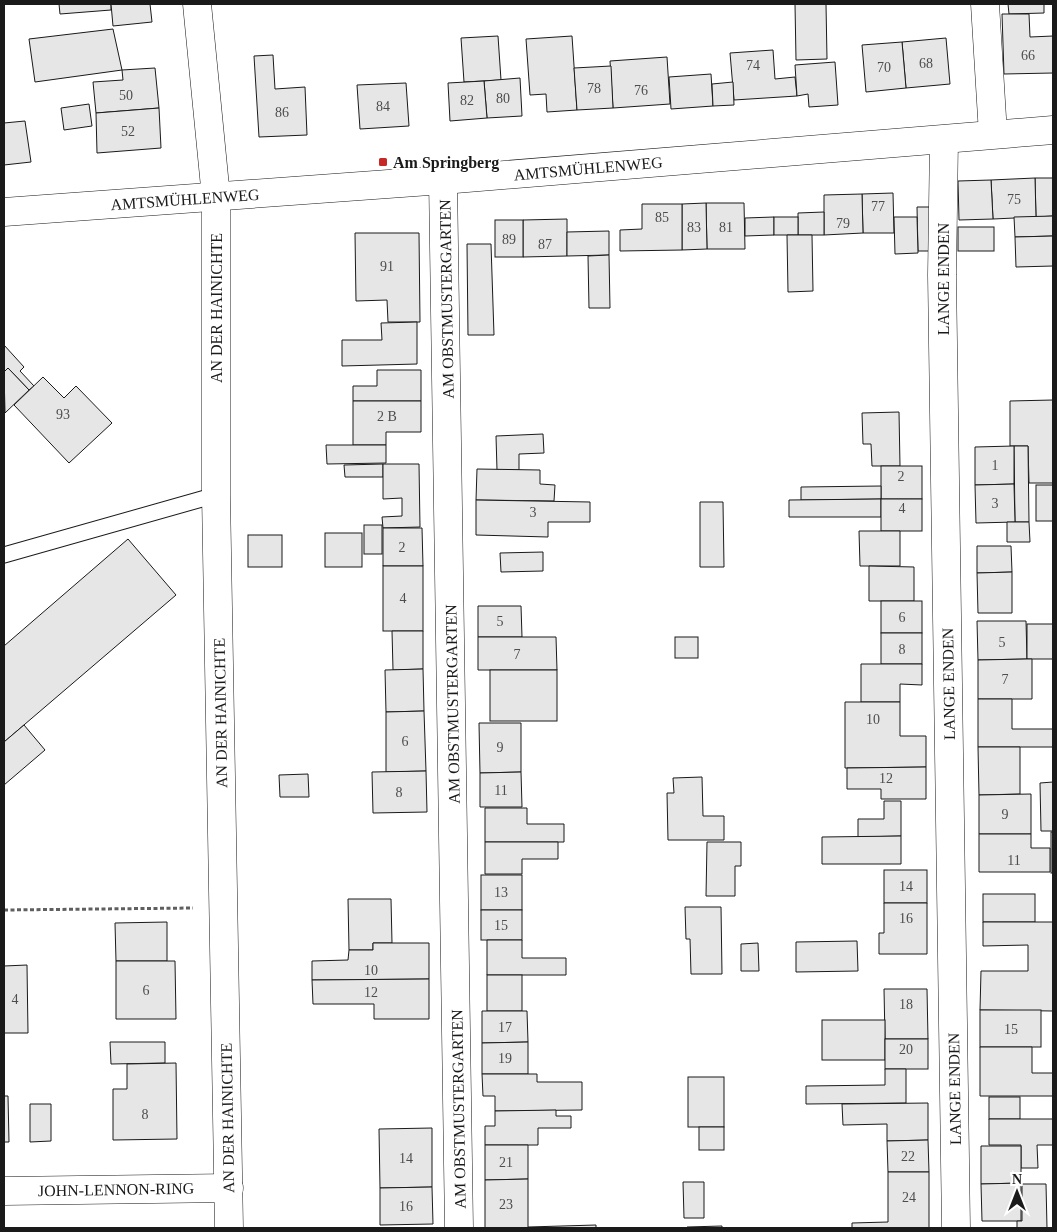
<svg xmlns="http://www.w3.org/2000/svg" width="1057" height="1232" viewBox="0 0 1057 1232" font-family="Georgia,serif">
	<rect width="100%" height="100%" fill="#fff"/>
	<g fill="#e6e6e6" stroke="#1a1a1a">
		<polygon points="59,4 111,4 111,10 60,14"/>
		<polygon points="111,4 150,4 152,22 113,26"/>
		<polygon points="795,4 826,4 827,59 796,60"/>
		<polygon points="1008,4 1044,4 1044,13 1009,14"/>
		<polygon points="1002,14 1029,14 1030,37 1053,36 1053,73 1004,74"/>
		<polygon points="113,29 122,70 35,82 29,39"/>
		<polygon points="498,36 501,80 464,82 461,38"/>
		<polygon points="572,36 577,110 547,112 546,94 530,95 526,39"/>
		<polygon points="946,38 950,84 906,88 902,42"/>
		<polygon points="902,42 906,88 866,92 862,45"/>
		<polygon points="773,50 775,79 795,77 797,96 734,100 730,53"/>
		<polygon points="273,55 275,89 305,87 307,135 259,137 254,56"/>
		<polygon points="667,57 670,104 613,108 610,61"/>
		<polygon points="835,62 838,105 809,107 808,94 797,96 795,65"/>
		<polygon points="611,66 613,108 577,110 574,68"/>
		<polygon points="155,68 159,108 96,113 93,82 123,80 122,70"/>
		<polygon points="711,74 713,106 671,109 669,77"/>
		<polygon points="520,78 522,116 487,118 484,81"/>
		<polygon points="484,81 487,118 450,121 448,83"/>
		<polygon points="733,82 734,105 713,106 712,84"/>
		<polygon points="406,83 409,126 360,129 357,85"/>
		<polygon points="89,104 92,126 64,130 61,108"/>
		<polygon points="159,108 161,148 97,153 96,113"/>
		<polygon points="25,121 31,162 4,165 4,123"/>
		<polygon points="1035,178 1053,178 1053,216 1036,217"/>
		<polygon points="1035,178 1036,217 993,219 991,180"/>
		<polygon points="991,180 993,219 959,220 958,181"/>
		<polygon points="893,193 894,233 863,233 862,194"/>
		<polygon points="862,194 863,233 824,235 824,195"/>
		<polygon points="706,203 744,203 745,249 707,249"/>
		<polygon points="706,203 707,249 682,250 682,204"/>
		<polygon points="642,204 682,204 682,250 620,251 620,230 642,229"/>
		<polygon points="917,207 937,207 938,251 918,251"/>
		<polygon points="824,212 824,235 798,235 798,213"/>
		<polygon points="1053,216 1053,236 1015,237 1014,217"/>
		<polygon points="774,217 774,235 745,236 745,218"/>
		<rect x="774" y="217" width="24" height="18"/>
		<polygon points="894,217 917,217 918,253 895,254"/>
		<polygon points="567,219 567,256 523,257 523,220"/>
		<rect x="495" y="220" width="28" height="37"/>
		<rect x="958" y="227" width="36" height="24"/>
		<polygon points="609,231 609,255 567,256 567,232"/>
		<polygon points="355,233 419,233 420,322 388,322 387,300 356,301"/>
		<polygon points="787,235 812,235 813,291 788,292"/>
		<polygon points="1053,236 1053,266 1016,267 1015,237"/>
		<polygon points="467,244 491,244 494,335 468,335"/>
		<polygon points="609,255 610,308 589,308 588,256"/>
		<polygon points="417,322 417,364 342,366 342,340 382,340 381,323"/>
		<polygon points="4,345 24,367 20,371 34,386 29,390 8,368 4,372"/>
		<polygon points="8,368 29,390 5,413 4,372"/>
		<polygon points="377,370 421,370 421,401 353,401 353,386 377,386"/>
		<polygon points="43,377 64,398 76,386 112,423 69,463 14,405"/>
		<polygon points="1053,400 1053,483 1029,483 1028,446 1010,446 1010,401"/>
		<polygon points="353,401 421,401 421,432 386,432 386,445 353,445"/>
		<polygon points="899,412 900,466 872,466 871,444 863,444 862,413"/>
		<polygon points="543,434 544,453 519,454 519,470 497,470 496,436"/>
		<polygon points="326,445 386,445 386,463 327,464"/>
		<polygon points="1014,446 1028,446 1029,522 1015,522"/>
		<polygon points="1014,446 1014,484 975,485 975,447"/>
		<polygon points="383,464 383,477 345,477 344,465"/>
		<polygon points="383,464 419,464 420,527 383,528 382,517 402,516 402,498 383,499"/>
		<rect x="881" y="466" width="41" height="33"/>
		<polygon points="477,469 540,470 540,484 555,485 554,501 476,500"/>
		<polygon points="1014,484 1015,522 976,523 975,485"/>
		<rect x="1036" y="485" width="17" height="36"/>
		<polygon points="881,486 881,499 801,500 801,487"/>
		<polygon points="881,499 881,517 789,517 789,500"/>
		<rect x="881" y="499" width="41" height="32"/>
		<polygon points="476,500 590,502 590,522 548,522 548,537 476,535"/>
		<polygon points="700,502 723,502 724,567 700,567"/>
		<polygon points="1007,522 1029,522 1030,542 1007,542"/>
		<rect x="364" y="525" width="18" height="29"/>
		<polygon points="383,528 422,528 423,566 383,566"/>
		<polygon points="859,531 900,531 900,566 860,566"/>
		<rect x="325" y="533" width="37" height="34"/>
		<rect x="248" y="535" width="34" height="32"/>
		<polygon points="128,539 176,595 4,742 4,646"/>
		<polygon points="977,546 1011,546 1012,572 977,573"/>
		<polygon points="543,552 543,571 501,572 500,553"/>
		<rect x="383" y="566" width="40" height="65"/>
		<polygon points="869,566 914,567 914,601 869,601"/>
		<polygon points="1012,572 1012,613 978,613 977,573"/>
		<rect x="881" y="601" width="41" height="32"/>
		<polygon points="478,606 521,606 522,637 478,637"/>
		<polygon points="977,621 1026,621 1027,659 978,660"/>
		<rect x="1027" y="624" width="26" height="35"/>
		<polygon points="392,631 423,631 423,669 393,670"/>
		<rect x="881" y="633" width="41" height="31"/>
		<polygon points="478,637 556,637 557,670 478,670"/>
		<rect x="675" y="637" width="23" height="21"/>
		<polygon points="1027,659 1032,659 1032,699 978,699 978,660"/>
		<polygon points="861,664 922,664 922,685 900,684 900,702 861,702"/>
		<polygon points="423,669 424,711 386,712 385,670"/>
		<rect x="490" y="670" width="67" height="51"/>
		<polygon points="978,699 1012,699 1012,729 1053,729 1053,747 978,747"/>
		<polygon points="845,702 900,702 900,736 926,736 926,767 845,768"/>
		<polygon points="424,711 426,771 386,772 386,712"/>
		<polygon points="479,723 521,723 521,772 480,773"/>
		<polygon points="24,725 45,750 4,785 4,742"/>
		<polygon points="978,747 1020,747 1020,794 979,795"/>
		<polygon points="926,767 926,799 881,799 881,789 847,789 847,768"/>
		<polygon points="426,771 427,812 373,813 372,772"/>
		<polygon points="521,772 522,807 480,807 480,773"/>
		<polygon points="308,774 309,797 280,797 279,775"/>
		<polygon points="702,777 703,816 724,816 724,840 668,840 667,793 674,793 673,778"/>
		<polygon points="1053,782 1053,831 1041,831 1040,783"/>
		<polygon points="1031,794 1031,834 979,834 979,795"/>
		<polygon points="884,801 901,801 901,836 858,837 858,819 884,819"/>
		<polygon points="485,808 527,808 527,824 564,824 564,842 485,842"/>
		<rect x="1051" y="832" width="2" height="41"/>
		<polygon points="979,834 1031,834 1031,848 1050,848 1050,872 979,872"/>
		<polygon points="901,836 901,864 822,864 822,837"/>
		<polygon points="485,842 558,842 558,859 522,859 522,874 485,874"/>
		<polygon points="707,842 741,842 741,866 735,866 735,896 706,896"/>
		<rect x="884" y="870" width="43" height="33"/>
		<rect x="481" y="875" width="41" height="35"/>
		<rect x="983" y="894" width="52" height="28"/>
		<polygon points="348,899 391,899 392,943 373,943 373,950 349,950"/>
		<polygon points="884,903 927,903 927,954 879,954 879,933 884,933"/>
		<polygon points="685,907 721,907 722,974 691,974 690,939 686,939"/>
		<rect x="481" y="910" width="41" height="30"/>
		<polygon points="167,922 167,961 116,961 115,923"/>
		<polygon points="983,922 1053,922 1053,1011 980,1010 981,971 1028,971 1028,945 983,946"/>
		<polygon points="487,940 522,940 522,958 566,958 566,975 487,975"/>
		<polygon points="857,941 858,971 796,972 796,942"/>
		<polygon points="373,943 429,943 429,979 312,980 312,961 348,960 349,950 373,950"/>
		<polygon points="758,943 759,971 741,971 741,944"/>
		<polygon points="116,961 175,961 176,1019 116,1019"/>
		<polygon points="27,965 28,1033 4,1033 4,966"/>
		<rect x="487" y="975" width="35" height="36"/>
		<polygon points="429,979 429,1019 374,1019 374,1004 313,1004 312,980"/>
		<polygon points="884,989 927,989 928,1039 885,1039"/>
		<rect x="980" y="1010" width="61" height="37"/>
		<polygon points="482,1011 527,1011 528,1042 482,1043"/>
		<rect x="822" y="1020" width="63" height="40"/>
		<rect x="885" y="1039" width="43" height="30"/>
		<polygon points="110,1042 165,1042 165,1063 111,1064"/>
		<polygon points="528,1042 528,1074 482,1074 482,1043"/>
		<polygon points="980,1047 1032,1047 1032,1073 1053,1073 1053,1096 980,1096"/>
		<polygon points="176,1063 177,1139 113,1140 113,1089 127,1089 127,1064"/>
		<polygon points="885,1069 906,1069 906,1103 806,1104 806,1086 885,1085"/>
		<polygon points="482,1074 537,1074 537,1082 582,1082 582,1110 495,1111 495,1096 483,1096"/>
		<rect x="688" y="1077" width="36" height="50"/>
		<polygon points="4,1096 8,1096 9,1142 4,1142"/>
		<rect x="989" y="1097" width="31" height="22"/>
		<polygon points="928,1103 928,1140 887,1141 887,1124 843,1125 842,1104"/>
		<polygon points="30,1104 51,1104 51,1141 30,1142"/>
		<polygon points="556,1110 556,1116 571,1116 571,1128 538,1128 538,1145 485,1145 485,1126 495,1126 495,1111"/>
		<polygon points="989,1119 1053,1119 1053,1145 1037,1145 1038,1168 1021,1168 1021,1145 989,1145"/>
		<rect x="699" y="1127" width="25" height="23"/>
		<polygon points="432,1128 432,1187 380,1188 379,1129"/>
		<polygon points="928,1140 929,1172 888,1172 887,1141"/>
		<polygon points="485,1145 528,1145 528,1179 485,1180"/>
		<polygon points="981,1146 1021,1146 1021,1183 981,1184"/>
		<polygon points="888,1172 929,1172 929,1228 852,1228 852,1223 888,1222"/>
		<polygon points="528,1179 528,1228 485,1228 485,1180"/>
		<polygon points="683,1182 704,1182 704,1218 684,1218"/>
		<polygon points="1021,1183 1021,1221 982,1221 981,1184"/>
		<polygon points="1022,1184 1046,1184 1047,1228 1017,1228 1017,1221 1022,1221"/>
		<polygon points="432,1187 433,1224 380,1225 380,1188"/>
		<polygon points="596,1225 596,1228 528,1228 528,1227"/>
		<polygon points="722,1226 722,1228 687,1228 687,1227"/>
	</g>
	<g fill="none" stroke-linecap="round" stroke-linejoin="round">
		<defs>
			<polyline id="service" points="4,555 216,495"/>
			<g id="minor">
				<polyline points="197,4 216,197 216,495 229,1228"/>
				<polyline points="985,4 993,134"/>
				<polyline points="944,140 942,275 956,1228"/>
				<polyline points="443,180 459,1228"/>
				<polyline points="4,212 443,180 1053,130"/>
				<polyline points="4,1191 229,1188"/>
			</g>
		</defs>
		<use href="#service" stroke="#1a1a1a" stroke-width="17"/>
		<use href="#minor" stroke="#1a1a1a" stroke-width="29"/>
		<polyline stroke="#5f5f5f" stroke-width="3" stroke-dasharray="4 2.5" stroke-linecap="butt" points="4,910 193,908"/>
		<use href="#service" stroke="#fff" stroke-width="15"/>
		<use href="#minor" stroke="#fff" stroke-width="28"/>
	</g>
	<rect fill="#c62828" stroke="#fff" stroke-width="2" x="378" y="157" width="10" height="10" rx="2.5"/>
	<g text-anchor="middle" stroke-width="4" stroke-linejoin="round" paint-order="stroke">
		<g font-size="14" fill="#4d4d4d">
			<text x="1028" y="60">66</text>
			<text x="926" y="68">68</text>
			<text x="753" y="70">74</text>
			<text x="884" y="72">70</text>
			<text x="594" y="93">78</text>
			<text x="641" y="95">76</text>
			<text x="126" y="100">50</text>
			<text x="503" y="103">80</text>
			<text x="467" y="105">82</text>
			<text x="383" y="111">84</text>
			<text x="282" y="117">86</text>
			<text x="128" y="136">52</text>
			<text x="1014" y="204">75</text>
			<text x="878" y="211">77</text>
			<text x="662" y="222">85</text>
			<text x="843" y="228">79</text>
			<text x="694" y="232">83</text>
			<text x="726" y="232">81</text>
			<text x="509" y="244">89</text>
			<text x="545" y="249">87</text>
			<text x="387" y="271">91</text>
			<text x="63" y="419">93</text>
			<text x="387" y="421">2 B</text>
			<text x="995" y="470">1</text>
			<text x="901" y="481">2</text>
			<text x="995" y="508">3</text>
			<text x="902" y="513">4</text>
			<text x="533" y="517">3</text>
			<text x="402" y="552">2</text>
			<text x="403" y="603">4</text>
			<text x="902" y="622">6</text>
			<text x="500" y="626">5</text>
			<text x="1002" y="647">5</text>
			<text x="902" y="654">8</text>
			<text x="517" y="659">7</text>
			<text x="1005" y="684">7</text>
			<text x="873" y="724">10</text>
			<text x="405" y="746">6</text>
			<text x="500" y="752">9</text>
			<text x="886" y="783">12</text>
			<text x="501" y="795">11</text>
			<text x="399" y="797">8</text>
			<text x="1005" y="819">9</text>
			<text x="1014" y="865">11</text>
			<text x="906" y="891">14</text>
			<text x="501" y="897">13</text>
			<text x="906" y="923">16</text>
			<text x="501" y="930">15</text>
			<text x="371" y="975">10</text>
			<text x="146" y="995">6</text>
			<text x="371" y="997">12</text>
			<text x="15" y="1004">4</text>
			<text x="906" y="1009">18</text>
			<text x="505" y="1032">17</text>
			<text x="1011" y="1034">15</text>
			<text x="906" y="1054">20</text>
			<text x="505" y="1063">19</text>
			<text x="145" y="1119">8</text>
			<text x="908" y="1161">22</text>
			<text x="406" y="1163">14</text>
			<text x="506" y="1167">21</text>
			<text x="909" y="1202">24</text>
			<text x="506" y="1209">23</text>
			<text x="406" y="1211">16</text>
		</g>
		<g font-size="16" font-weight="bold" fill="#1a1a1a" stroke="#fff" text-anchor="start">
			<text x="393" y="168">Am Springberg</text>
		</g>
		<g font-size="16" fill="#1a1a1a" stroke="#fff">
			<text transform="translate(588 168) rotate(-5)" y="6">AMTSMÜHLENWEG</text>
			<text transform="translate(185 199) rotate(-4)" y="6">AMTSMÜHLENWEG</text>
			<text transform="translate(943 279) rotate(-90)" y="6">LANGE ENDEN</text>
			<text transform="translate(446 299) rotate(-91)" y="6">AM OBSTMUSTERGARTEN</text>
			<text transform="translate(216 308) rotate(-90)" y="6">AN DER HAINICHTE</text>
			<text transform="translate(948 684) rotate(-91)" y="6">LANGE ENDEN</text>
			<text transform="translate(452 704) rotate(-91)" y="6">AM OBSTMUSTERGARTEN</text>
			<text transform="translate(220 713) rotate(-91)" y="6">AN DER HAINICHTE</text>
			<text transform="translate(954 1089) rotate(-91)" y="6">LANGE ENDEN</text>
			<text transform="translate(458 1109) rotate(-91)" y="6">AM OBSTMUSTERGARTEN</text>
			<text transform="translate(227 1118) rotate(-91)" y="6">AN DER HAINICHTE</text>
			<text transform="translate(116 1189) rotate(-1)" y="6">JOHN-LENNON-RING</text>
		</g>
	</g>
	<rect width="1057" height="1232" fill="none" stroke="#1a1a1a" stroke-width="10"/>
	<g transform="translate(1017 1192)" stroke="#ffffff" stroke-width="4" paint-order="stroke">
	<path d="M0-4L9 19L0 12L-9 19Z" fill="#1a1a1a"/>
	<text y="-8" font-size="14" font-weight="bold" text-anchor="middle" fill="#1a1a1a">N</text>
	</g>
</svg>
